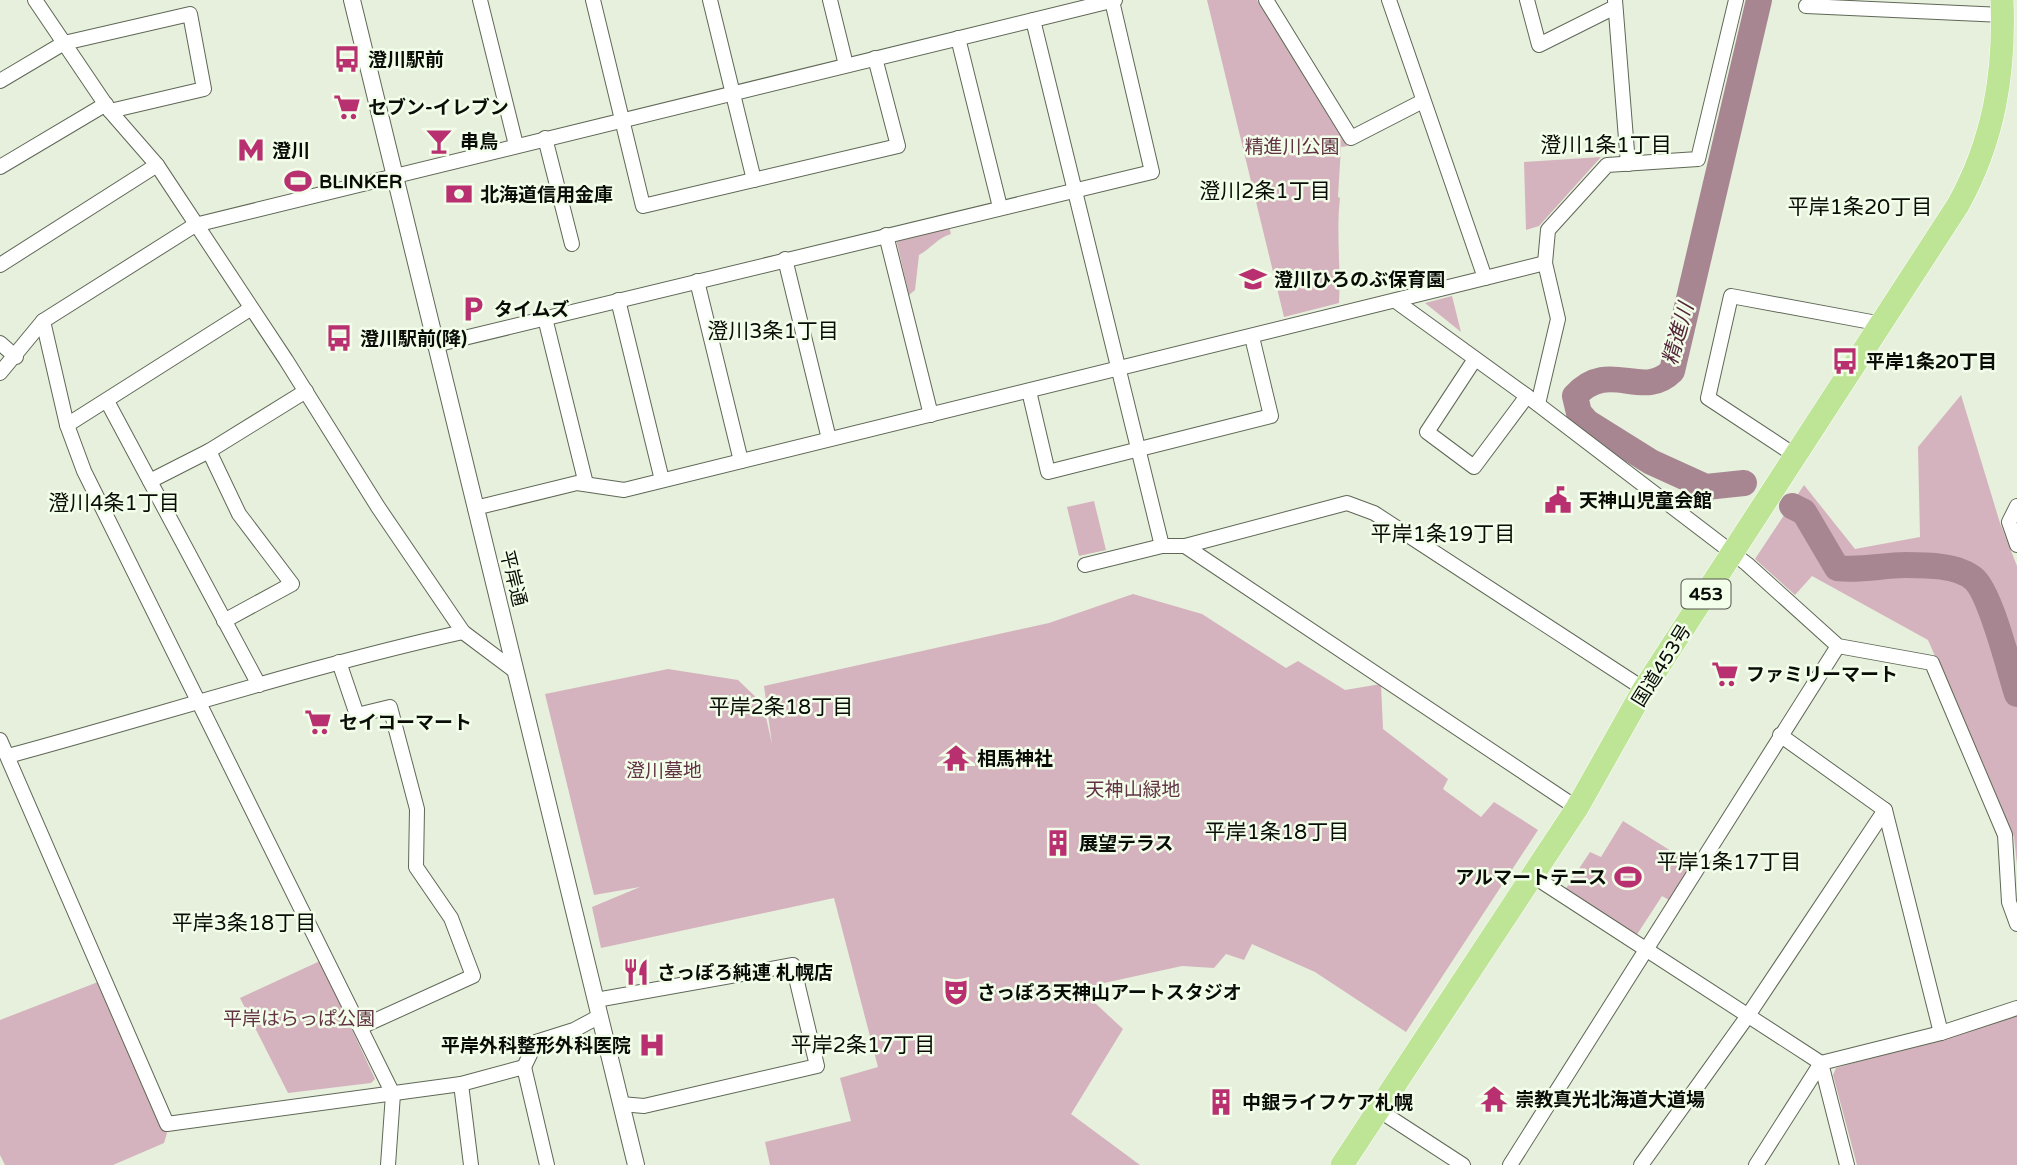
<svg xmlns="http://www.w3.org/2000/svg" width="2017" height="1165" viewBox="0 0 2017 1165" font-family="'Varela Round','Noto Sans JP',sans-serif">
	<rect width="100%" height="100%" fill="#e6f0dd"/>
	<g fill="#d5b3be">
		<path d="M1207 0H1257L1348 146 1341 147 1338 197 1340 198C1336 233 1341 268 1339 303L1284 317Z"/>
		<polygon points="1601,157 1539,226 1526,230 1524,162"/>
		<path d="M949 226 951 234C937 238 932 248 919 255L915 290 909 295 896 239Z"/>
		<polygon points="1452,296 1461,332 1425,303"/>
		<polygon points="1961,395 2000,523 2017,566 2017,865 2014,837 1928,640 1812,576 1795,595 1755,559 1804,485 1855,549 1920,537 1918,447"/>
		<polygon points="1094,501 1106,550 1079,556 1067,507"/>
		<polygon points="1133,594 1202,614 1286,668 1298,661 1345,690 1381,684 1383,729 1448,779 1443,789 1481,817 1494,802 1538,830 1406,1032 1315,972 1252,944 1244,960 1226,954 1214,968 1182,966 1104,983 1095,1003 1123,1029 1071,1114 1140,1165 770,1165 765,1142 851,1121 840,1078 878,1067 834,898 601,948 592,907 640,887 594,895 545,694 668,669 738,680 763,704 772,744 764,686 1049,623"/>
		<polygon points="1623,821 1692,864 1669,900 1662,896 1636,936 1565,890 1590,852 1601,857"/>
		<polygon points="320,961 375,1079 371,1083 288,1093 240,998"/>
		<polygon points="98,982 167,1133 164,1143 113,1165 5,1165 0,1155 0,1020"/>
		<polygon points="2017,1015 2017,1165 1857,1165 1833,1075 1836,1068"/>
	</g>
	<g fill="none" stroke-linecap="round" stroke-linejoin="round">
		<g stroke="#a78691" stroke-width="26">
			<path d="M1744 483 1706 487 1651 462 1587 422 1579 413 1575 396C1609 358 1642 401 1672 371L1759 0"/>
			<path d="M1792 506 1804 512 1837 568C1861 571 1882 565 1906 565 1926 565 1958 565 1974 579 1991 594 2009 669 2017 694"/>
		</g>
		<defs>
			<g id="minor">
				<polyline points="35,0 110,111 157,165 286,360 378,507 463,632 515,671"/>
				<polyline points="480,0 516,145"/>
				<polyline points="593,0 643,206 898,146 875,58"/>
				<polyline points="710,0 754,180"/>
				<polyline points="830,0 846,65"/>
				<polyline points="1266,0 1351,138 1423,101"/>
				<polyline points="1527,0 1539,45 1615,7"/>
				<polyline points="1615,0 1628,164"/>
				<polyline points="1806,6 2003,15"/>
				<polyline points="1033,20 1162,546"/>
				<polyline points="958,38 1000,207"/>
				<polyline points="0,81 64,43 190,14 204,89 110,111"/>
				<polyline points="545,138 572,244"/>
				<polyline points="0,167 106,104"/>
				<polyline points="886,235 931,415"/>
				<polyline points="785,259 829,439"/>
				<polyline points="0,265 157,165"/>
				<polyline points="1485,278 1545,263"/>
				<polyline points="697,281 741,461"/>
				<polyline points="618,300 662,480"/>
				<polyline points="1397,302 1527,396 1747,564 1838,646 1932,663 2005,835 2009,902 2017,924"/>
				<polyline points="545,318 586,484"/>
				<polyline points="43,321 67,425 84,471 393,1094 388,1165"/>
				<polyline points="0,343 16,357"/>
				<polyline points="435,345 1152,172 1112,1"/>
				<polyline points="1475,359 1427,432 1474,467 1527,396"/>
				<polyline points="0,373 43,321 195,225 1115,0"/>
				<polyline points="1029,391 1048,472 1271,416 1252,337"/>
				<polyline points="107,401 259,685"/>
				<polyline points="1538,404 1558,319 1545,263 1548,230 1607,165 1698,159 1736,0"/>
				<polyline points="67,425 250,309"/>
				<polyline points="209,451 239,514 292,584 224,621"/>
				<polyline points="1796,456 1708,398 1731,296 1882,324"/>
				<polyline points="150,481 209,451 306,391"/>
				<polyline points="2017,506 2009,522 2017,545"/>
				<polyline points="475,508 577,483 624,490 1485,278 1389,0"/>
				<polyline points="1185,546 1577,808"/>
				<polyline points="1085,565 1162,546 1185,546 1347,503 1374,513 1644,689"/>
				<polyline points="339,662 357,715 390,707 417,809 416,867 451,918 473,976 361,1027"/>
				<polyline points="1780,735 1885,810 1941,1033"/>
				<polyline points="0,740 167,1124 461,1084 524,1067 536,1042 574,1030 600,1016"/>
				<path d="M8 756C160 715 310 666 463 632"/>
				<polyline points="1533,876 1821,1063 1847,1165"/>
				<polyline points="596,1000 793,965 817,1066 644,1106 621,1104"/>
				<polyline points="524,1067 547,1165"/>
				<polyline points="461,1084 471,1165"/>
				<polyline points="1380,1111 1463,1165"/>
				<polyline points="1510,1165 1838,646"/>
				<polyline points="1641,1165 1747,1017 1885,810"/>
				<polyline points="1756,1165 1821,1063 1941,1033 2017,1008"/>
			</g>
			<polyline id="tertiary" points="352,0 636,1165"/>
			<path id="trunk" d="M1342 1165 1577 808 1644 689 1958 205C1994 140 2005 73 2002 0"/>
		</defs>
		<use href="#minor" stroke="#5f6856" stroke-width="16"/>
		<use href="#tertiary" stroke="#5f6856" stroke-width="18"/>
		<use href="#trunk" stroke="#fff" stroke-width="24"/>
		<use href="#minor" stroke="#fff" stroke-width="14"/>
		<use href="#tertiary" stroke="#fff" stroke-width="16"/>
		<use href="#trunk" stroke="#bee496" stroke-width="23"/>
	</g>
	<defs>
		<symbol id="bus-bare" viewBox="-9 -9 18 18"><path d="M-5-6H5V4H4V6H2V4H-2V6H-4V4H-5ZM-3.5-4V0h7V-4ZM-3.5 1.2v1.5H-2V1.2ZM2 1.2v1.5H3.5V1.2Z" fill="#b83070" stroke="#f3feea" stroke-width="2.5" paint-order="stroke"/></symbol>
		<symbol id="supermarket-bare" viewBox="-9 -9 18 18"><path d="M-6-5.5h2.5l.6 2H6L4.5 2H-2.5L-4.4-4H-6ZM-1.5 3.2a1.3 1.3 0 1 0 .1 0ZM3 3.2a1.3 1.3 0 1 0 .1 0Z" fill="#b83070" stroke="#f3feea" stroke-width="2.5" paint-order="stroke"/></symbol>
		<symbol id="bar-bare" viewBox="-9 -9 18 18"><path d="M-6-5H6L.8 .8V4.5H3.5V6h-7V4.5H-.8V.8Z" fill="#b83070" stroke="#f3feea" stroke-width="2.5" paint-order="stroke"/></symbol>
		<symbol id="metro-bare" viewBox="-9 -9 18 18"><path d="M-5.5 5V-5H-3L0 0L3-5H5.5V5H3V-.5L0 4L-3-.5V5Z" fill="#b83070" stroke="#f3feea" stroke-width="2.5" paint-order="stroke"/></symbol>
		<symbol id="stadium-bare" viewBox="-9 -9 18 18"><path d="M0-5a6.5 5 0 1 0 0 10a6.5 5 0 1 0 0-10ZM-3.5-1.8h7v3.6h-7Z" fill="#b83070" stroke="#f3feea" stroke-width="2.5" paint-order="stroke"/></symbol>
		<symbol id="bank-bare" viewBox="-9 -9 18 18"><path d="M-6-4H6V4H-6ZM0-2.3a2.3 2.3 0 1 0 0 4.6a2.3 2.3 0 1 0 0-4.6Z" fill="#b83070" stroke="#f3feea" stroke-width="2.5" paint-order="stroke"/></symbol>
		<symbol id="school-bare" viewBox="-9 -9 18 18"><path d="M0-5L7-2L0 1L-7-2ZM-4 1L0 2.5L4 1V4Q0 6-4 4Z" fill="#b83070" stroke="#f3feea" stroke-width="2.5" paint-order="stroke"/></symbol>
		<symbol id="parking-bare" viewBox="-9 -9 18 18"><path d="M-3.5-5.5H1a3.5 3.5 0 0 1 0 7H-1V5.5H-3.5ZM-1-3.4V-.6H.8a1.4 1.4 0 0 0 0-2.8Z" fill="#b83070" stroke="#f3feea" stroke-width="2.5" paint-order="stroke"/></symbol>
		<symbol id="civic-bare" viewBox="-9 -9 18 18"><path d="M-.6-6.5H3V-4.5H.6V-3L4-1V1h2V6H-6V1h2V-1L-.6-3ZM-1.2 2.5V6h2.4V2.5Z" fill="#b83070" stroke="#f3feea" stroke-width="2.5" paint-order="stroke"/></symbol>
		<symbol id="temple-bare" viewBox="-9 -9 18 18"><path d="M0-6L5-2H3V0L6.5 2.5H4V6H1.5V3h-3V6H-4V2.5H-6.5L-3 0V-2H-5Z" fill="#b83070" stroke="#f3feea" stroke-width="2.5" paint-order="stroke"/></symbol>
		<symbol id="building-bare" viewBox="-9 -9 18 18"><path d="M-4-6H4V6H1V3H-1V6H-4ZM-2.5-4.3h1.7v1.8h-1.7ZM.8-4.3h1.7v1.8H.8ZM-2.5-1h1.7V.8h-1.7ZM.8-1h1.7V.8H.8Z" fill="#b83070" stroke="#f3feea" stroke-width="2.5" paint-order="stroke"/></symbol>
		<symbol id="restaurant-bare" viewBox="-9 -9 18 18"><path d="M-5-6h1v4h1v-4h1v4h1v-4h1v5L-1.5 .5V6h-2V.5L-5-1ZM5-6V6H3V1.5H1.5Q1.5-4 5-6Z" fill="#b83070" stroke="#f3feea" stroke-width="2.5" paint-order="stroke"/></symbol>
		<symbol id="theatre-bare" viewBox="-9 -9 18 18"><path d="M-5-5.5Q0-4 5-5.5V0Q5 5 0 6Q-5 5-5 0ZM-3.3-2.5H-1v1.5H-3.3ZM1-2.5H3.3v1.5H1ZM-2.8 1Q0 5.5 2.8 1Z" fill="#b83070" stroke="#f3feea" stroke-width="2.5" paint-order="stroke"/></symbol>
		<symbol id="hospital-bare" viewBox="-9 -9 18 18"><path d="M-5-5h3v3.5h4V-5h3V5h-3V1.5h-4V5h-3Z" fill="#b83070" stroke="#f3feea" stroke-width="2.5" paint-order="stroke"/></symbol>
	</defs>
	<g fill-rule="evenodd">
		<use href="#bus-bare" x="328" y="40" width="38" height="38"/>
		<use href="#supermarket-bare" x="328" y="88" width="38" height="38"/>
		<use href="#bar-bare" x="420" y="122" width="38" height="38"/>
		<use href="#metro-bare" x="232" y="131" width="38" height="38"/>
		<use href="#stadium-bare" x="279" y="162" width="38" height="38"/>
		<use href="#bank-bare" x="440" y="175" width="38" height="38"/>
		<use href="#school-bare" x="1234" y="260" width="38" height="38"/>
		<use href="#parking-bare" x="454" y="290" width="38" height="38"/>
		<use href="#bus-bare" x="320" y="319" width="38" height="38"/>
		<use href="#bus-bare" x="1826" y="342" width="38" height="38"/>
		<use href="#civic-bare" x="1539" y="481" width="38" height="38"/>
		<use href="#supermarket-bare" x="1706" y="655" width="38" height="38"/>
		<use href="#supermarket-bare" x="299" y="703" width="38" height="38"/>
		<use href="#temple-bare" x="937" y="739" width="38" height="38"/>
		<use href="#building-bare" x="1039" y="824" width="38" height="38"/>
		<use href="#stadium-bare" x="1609" y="858" width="38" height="38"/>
		<use href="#restaurant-bare" x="617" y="953" width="38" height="38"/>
		<use href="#theatre-bare" x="937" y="973" width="38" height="38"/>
		<use href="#hospital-bare" x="633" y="1026" width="38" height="38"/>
		<use href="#temple-bare" x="1475" y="1080" width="38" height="38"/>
		<use href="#building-bare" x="1202" y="1083" width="38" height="38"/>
	</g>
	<g text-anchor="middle" stroke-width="5" stroke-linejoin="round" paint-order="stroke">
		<rect fill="#f3feea" stroke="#50554b" stroke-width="2" x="1681.5" y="579.5" width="49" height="29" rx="5"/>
		<g font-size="18" font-weight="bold" fill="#0a0d07">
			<text x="1706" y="600">453</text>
		</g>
		<g font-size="19" font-weight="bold" fill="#0a0d07" stroke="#f3feea" text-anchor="start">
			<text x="368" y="66">澄川駅前</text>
			<text x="368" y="114">セブン-イレブン</text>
			<text x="460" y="148">串鳥</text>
			<text x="272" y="157">澄川</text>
			<text x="319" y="188">BLINKER</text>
			<text x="480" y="201">北海道信用金庫</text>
			<text x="1274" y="286">澄川ひろのぶ保育園</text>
			<text x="494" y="316">タイムズ</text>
			<text x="360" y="345">澄川駅前(降)</text>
			<text x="1866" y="368">平岸1条20丁目</text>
			<text x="1579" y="507">天神山児童会館</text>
			<text x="1746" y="681">ファミリーマート</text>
			<text x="339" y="729">セイコーマート</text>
			<text x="977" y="765">相馬神社</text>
			<text x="1079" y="850">展望テラス</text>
			<text x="1607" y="884" text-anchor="end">アルマートテニス</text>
			<text x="657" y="979">さっぽろ純連 札幌店</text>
			<text x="977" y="999">さっぽろ天神山アートスタジオ</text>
			<text x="631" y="1052" text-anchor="end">平岸外科整形外科医院</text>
			<text x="1515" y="1106">崇教真光北海道大道場</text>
			<text x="1242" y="1109">中銀ライフケア札幌</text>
		</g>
		<g font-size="19" fill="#623245" stroke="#f3feea">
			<text x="1292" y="153">精進川公園</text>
			<text x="664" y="777">澄川墓地</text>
			<text x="1133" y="796">天神山緑地</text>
			<text x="299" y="1025">平岸はらっぱ公園</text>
		</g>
		<g font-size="19" fill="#0a0d07" stroke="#f3feea">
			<text transform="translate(514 578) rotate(76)" y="7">平岸通</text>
			<text transform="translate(1661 665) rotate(-58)" y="7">国道453号</text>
		</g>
		<g font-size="21" fill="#0a0d07" stroke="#f3feea">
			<text x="1606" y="152">澄川1条1丁目</text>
			<text x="1265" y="198">澄川2条1丁目</text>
			<text x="1860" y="214">平岸1条20丁目</text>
			<text x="773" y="338">澄川3条1丁目</text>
			<text x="114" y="510">澄川4条1丁目</text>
			<text x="1443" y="541">平岸1条19丁目</text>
			<text x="781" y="714">平岸2条18丁目</text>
			<text x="1277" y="839">平岸1条18丁目</text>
			<text x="1729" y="869">平岸1条17丁目</text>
			<text x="244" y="930">平岸3条18丁目</text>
			<text x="863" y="1052">平岸2条17丁目</text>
		</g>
		<g font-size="21" font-style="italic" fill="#542639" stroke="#f3feea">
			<text transform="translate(1678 334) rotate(-74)" y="7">精進川</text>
		</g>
	</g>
</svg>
